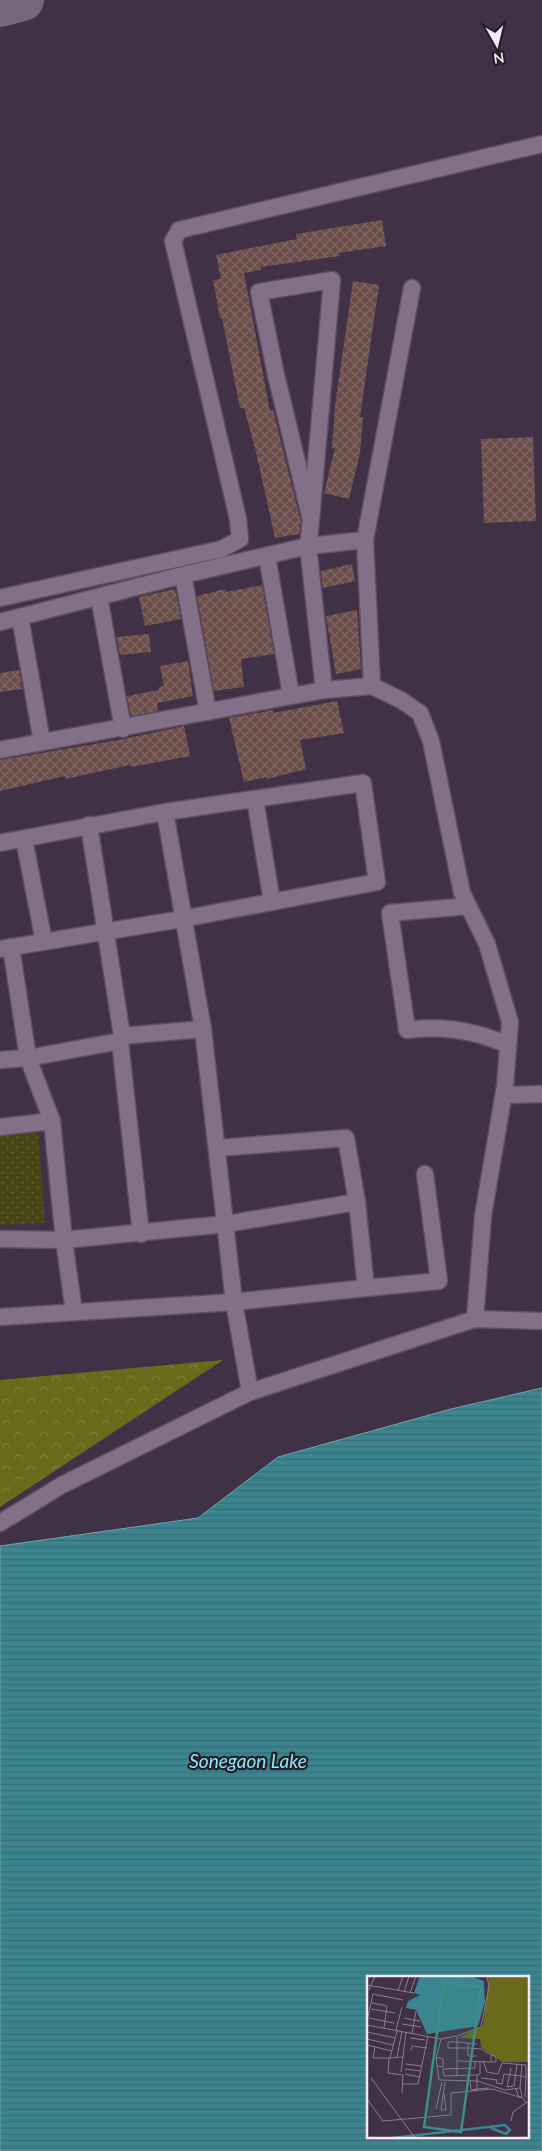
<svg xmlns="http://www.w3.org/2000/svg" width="542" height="2151" viewBox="0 0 542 2151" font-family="Lato,sans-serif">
	<defs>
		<pattern id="grass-dots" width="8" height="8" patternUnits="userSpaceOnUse" patternTransform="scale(1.25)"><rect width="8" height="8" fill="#454613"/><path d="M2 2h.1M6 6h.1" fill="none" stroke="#606136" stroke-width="1.8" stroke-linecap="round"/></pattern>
		<pattern id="forest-crowns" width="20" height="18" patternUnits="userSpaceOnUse" patternTransform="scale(1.25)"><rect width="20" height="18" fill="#696b1a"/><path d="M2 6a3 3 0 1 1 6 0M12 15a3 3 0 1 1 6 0" fill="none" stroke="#7f803c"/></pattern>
		<pattern id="water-rules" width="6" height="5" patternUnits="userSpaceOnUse" patternTransform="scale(1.25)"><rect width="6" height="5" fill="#3a858f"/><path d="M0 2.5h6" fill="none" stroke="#406c73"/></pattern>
		<pattern id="building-cross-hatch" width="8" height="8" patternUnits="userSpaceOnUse" patternTransform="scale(1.25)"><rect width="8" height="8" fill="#6b4d49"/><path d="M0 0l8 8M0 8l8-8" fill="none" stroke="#816764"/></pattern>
	</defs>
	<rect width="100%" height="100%" fill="#413146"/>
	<polygon fill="url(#grass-dots)" points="38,1131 45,1223 0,1225 0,1136"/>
	<polygon fill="url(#forest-crowns)" points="223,1360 0,1507 0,1380"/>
	<path fill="url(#water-rules)" stroke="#72a3ae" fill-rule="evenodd" d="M542 1388V2151H0V1546L198 1518 278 1457 451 1409ZM368 1977H528V2137H368Z"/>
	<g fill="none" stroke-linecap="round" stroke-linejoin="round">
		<polyline stroke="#76687a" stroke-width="42" points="0,6 23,0"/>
	</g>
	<g fill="url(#building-cross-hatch)">
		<polygon points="382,220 386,246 339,253 340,256 261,267 261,270 244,273 270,411 273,410 301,522 299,534 275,538 256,452 244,408 240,408 222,318 220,318 213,280 221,279 216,255 297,239 296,234"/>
		<polygon points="353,281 379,285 360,417 363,417 360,453 349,499 324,493 335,448 332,448 335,406"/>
		<polygon points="533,437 536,521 484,523 481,439"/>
		<polygon points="352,564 355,581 323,588 321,571"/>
		<polygon points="262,585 274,654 241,659 244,687 214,691 197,596 225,589 226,592"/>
		<polygon points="175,589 181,619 145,626 139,597"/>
		<polygon points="357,610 361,669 336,674 326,616"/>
		<polygon points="149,634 151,652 120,655 117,637"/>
		<polygon points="188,661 193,696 157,703 158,711 131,716 127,696 159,690 159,687 164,686 160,666"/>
		<polygon points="19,670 22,689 0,692 0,673"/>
		<polygon points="337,701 344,733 300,740 306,769 267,779 267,777 244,782 229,718 273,710 273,713"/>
		<polygon points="184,726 190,756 131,767 130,765 65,779 65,776 0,791 0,760 124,739"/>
	</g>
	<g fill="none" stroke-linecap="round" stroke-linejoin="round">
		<defs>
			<g id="minor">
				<polyline points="311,520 276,375 259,292 332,280 311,520 308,546 324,690"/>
				<polyline points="267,556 291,695"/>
				<polyline points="183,575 308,546 365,540"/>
				<polyline points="99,597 123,729"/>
				<polyline points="0,598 222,549 240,539 238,519 173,241 179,230 542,144"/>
				<polyline points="20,617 42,742"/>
				<polyline points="0,622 183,575 208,712"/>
				<polyline points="372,686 365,540 412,288"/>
				<polyline points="0,750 324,690 372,686 401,700 420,713 431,741 462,893 487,944 510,1022 505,1086 483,1216 475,1319"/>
				<polyline points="255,799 272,902"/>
				<polyline points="89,825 122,1036"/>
				<polyline points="24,839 44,942"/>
				<polyline points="0,843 165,812 363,783 377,882 182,919 0,949"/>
				<path d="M468 906 390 913 407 1030C443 1025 476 1031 508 1045"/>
				<polyline points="11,947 28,1058 52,1121"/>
				<polyline points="120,1041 141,1234"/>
				<polyline points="0,1060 28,1058 120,1041 122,1036 203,1029"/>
				<polyline points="504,1095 542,1094"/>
				<polyline points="0,1127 52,1121 64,1240 0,1239"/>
				<polyline points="217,1148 346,1138 357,1202"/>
				<polyline points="366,1288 439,1281 425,1174"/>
				<polyline points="0,1317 234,1302 366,1288 357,1202 226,1224 64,1240 74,1312"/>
				<polyline points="250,1392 475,1319 542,1321"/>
				<polyline points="0,1523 62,1485 250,1392 234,1302 203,1029 165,812"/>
			</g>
		</defs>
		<use href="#minor" stroke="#5d4f61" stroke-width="19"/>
		<use href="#minor" stroke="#837088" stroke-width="16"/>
	</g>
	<g text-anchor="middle" stroke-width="4.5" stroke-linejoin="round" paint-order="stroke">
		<g font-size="19" font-style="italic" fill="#8aebf8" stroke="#241c26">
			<text x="248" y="1768">Sonegaon Lake</text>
		</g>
	</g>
	<g transform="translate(367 1976)">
		<rect width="162" height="162" fill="#413146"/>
		<path d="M122 0H162V86H135L114 71 113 63 91 62 116 50Z" fill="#696b1a"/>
		<path d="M53 0H104L117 5 118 26 111 50 60 58 49 34 39 32 41 25 53 19 47 17Z" fill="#3a858f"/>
		<path fill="none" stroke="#3a858f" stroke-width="2.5" d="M25 162 138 149 143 154 139 158 124 152"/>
		<path fill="none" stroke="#897b8d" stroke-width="1" d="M0 9 47 17M2 14 8 0M31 15 36 0M163 15V65M37 16 42 0M43 17 49 0M5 27 20 30 17 52M4 33 28 37M2 42 27 47M37 42 53 45M0 45 6 18 36 24M35 48 54 51M0 49 74 63 89 60M29 54 35 31M0 56 28 62M45 57 49 35M43 62 58 64M0 63 26 69M74 63 69 82 72 104 110 105V113L122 112M101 67V72H81V66H90L110 68M0 69 25 75M8 71 6 82H23L30 55M44 74 45 70 60 72M109 80H101V72L115 73 119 76 129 81V86H124V79M30 81 35 55M69 81 76 83V91L71 90M22 82 21 97 36 99 35 117M23 82 36 81 39 56M90 85 124 86M108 85V92L76 93 77 100 110 99V105L138 114 153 112 155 120 152 122 149 113M116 85 120 96 131 98 135 87 159 89V101M39 88 55 90M144 92 140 111 147 110 150 88M38 93 54 95M34 96 36 81M38 98 53 101M137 98 154 100 155 88M110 99 113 98V85M90 100V60L114 51 122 11 120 0M4 102 48 162M114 102 130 104 129 107 135 108 137 98M103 105 104 114 110 113M35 108H51L61 60M153 112 154 100 159 101 158 121M77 118 79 134H74L78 106M0 123 16 145 84 139V117L125 113 156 122 159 127M69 133 75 106M144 145 146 136 163 124"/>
		<path fill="#3d8d89" fill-opacity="0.15" stroke="#3d8d89" stroke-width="2.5" d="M77 6 114 11 94 156 57 151Z"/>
		<rect width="162" height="162" fill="none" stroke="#f4eaf7" stroke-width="2.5"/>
	</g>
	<g transform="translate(497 45) rotate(172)" stroke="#241c26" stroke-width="4" paint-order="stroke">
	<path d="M0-4L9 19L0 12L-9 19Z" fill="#f4eaf7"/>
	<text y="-8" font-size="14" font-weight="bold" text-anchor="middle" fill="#f4eaf7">N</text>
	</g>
</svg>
